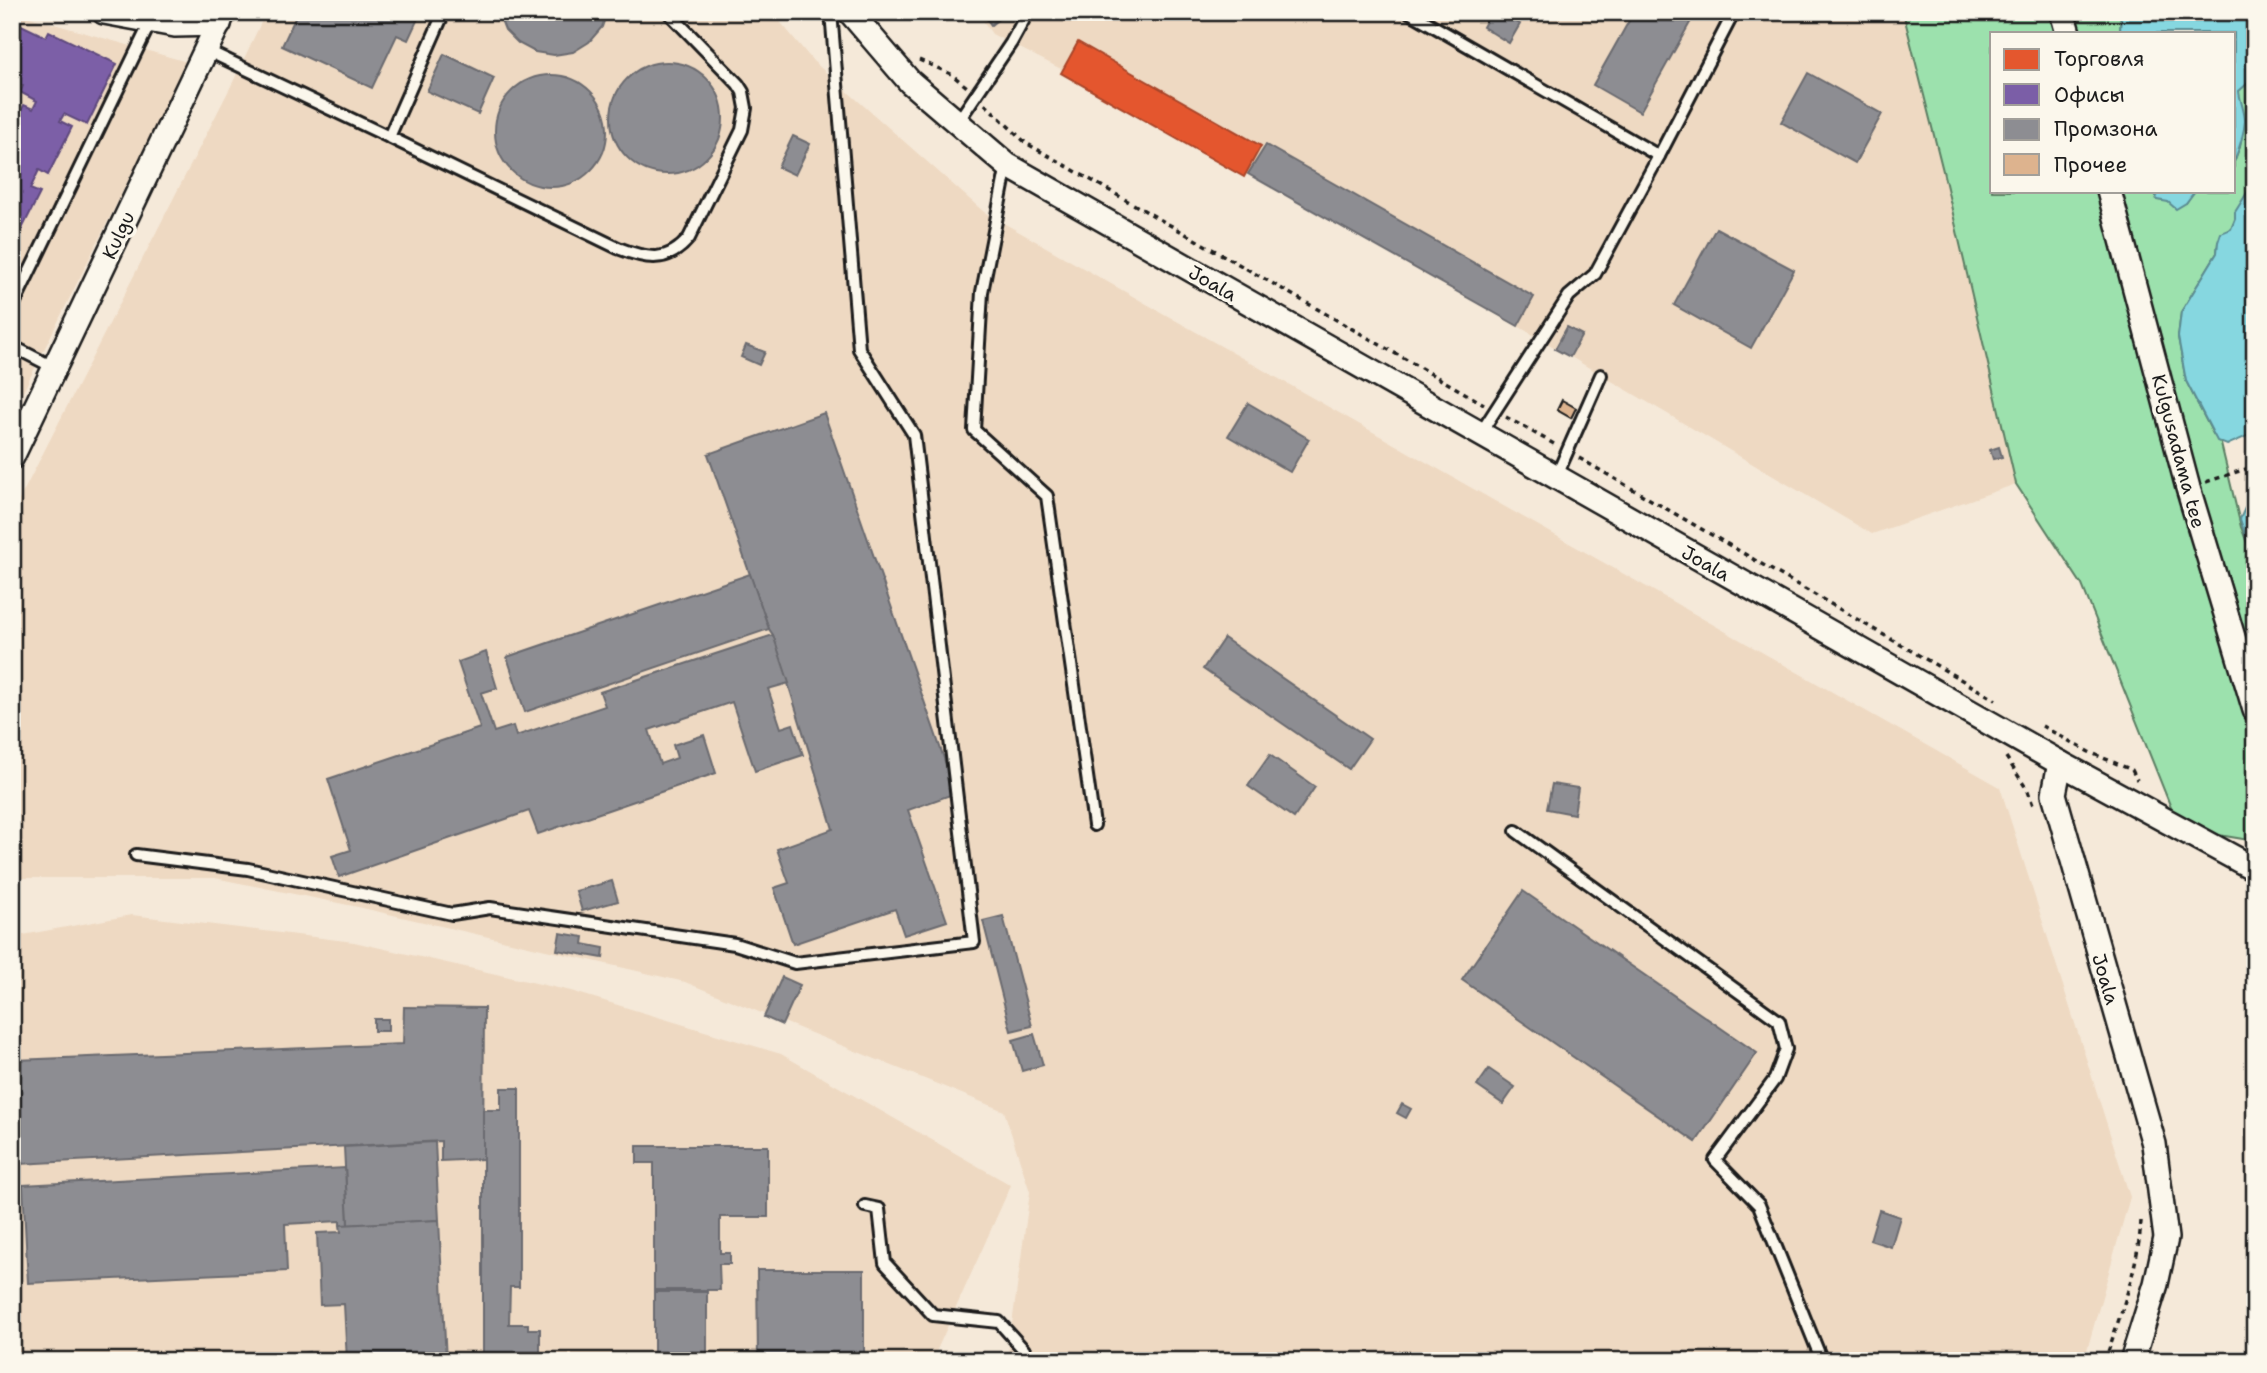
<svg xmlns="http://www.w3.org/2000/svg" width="2267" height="1373" viewBox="0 0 2267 1373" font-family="'Shantell Sans',sans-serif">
	<rect width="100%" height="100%" fill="#f5e9d9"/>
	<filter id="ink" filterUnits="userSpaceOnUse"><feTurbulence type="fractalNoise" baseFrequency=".0143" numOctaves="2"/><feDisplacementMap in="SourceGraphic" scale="14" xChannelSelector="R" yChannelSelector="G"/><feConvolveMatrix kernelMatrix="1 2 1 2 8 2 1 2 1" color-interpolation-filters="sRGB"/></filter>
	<g filter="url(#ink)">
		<g fill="#eed9c2">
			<polygon points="12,12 187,62 12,414"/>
			<polygon points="266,12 772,12 813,61 984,212 2000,787 2130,1197 2084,1361 1007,1361 1030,1192 1004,1111 685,982 358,907 215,878 12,878 12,514 233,82"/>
			<polygon points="977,12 1903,12 1943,171 2016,484 1872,534 1518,326 1061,69 992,34"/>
			<polygon points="132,915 354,942 571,991 781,1054 1011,1185 932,1361 12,1361 12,937"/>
		</g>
		<polygon fill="#9ce1ad" stroke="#5c7e64" stroke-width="2" points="1903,12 2121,12 2120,33 1992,33 1992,191 2155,191 2157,200 2186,203 2194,191 2234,191 2234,162 2240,146 2245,118 2240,106 2238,91 2255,77 2255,180 2231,229 2218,242 2217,253 2181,312 2178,337 2186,381 2213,434 2221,444 2241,527 2255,564 2255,841 2213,834 2172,810 2082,585 2016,484 1943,171"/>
		<g fill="#86d7e0" stroke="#5c8c92" stroke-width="2">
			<path d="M2121 12H2255V77L2239 91C2240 101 2245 112 2245 121 2244 135 2239 149 2234 162V33H2120Z"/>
			<path d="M2255 180V431C2246 438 2237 440 2227 445L2217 441 2186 381 2178 337 2181 312 2217 253 2218 242 2221 233 2231 229 2235 219V212Z"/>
			<polygon points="2155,191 2208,191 2195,191 2186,203 2176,209 2168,202 2157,200"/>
			<polygon points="2255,498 2255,564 2240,519 2245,508"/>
		</g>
		<polygon fill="#e4572e" stroke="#a84529" stroke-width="2" points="1078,42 1261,146 1244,177 1061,73"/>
		<polygon fill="#7b5ea7" stroke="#5e4a7d" stroke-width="2" points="15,22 46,37 49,31 117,64 87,125 64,114 60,121 72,127 48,175 39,170 30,189 40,193 17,239 12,237 12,128 24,105 33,109 37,101 20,92 23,86 12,81 12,29"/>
		<g fill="#8d8d92" stroke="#6b6b6f" stroke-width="2">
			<polygon points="298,12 421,12 408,40 397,35 372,88 282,46"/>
			<polygon points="498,12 607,12 602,27 589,42 573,52 554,55 535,52 518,43 505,30"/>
			<polygon points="982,12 1007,12 991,25"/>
			<polygon points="1491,12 1499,12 1520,24 1509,43 1483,27"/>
			<polygon points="1634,12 1696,12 1640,112 1593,85"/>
			<polygon points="444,54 494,78 478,114 427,91"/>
			<circle cx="667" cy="118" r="56"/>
			<polygon points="1808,73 1882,114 1855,163 1781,122"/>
			<circle cx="551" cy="131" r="56"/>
			<polygon points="793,136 810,144 795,175 778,167"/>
			<polygon points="1266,145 1534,297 1518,326 1248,174"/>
			<polygon points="1716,228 1794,270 1751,348 1674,305"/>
			<polygon points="1567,327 1582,335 1570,357 1555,349"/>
			<polygon points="746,345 765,352 759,365 741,357"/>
			<polygon points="1248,403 1309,439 1290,472 1228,436"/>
			<polygon points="824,413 956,793 908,810 947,921 904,935 895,909 793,944 774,888 789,883 777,849 833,829 773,635 769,629 708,454"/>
			<polygon points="1999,447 2002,457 1993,459 1990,450"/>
			<polygon points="750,574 769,629 525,712 507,657"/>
			<polygon points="773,635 789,683 768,689 781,728 793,724 803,755 755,771 732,702 649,730 660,764 677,758 673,745 704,735 716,773 538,834 529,811 339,877 332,856 351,850 328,779 480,728 458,662 486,652 497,688 481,693 494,732 513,726 516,736 605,706 600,692"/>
			<polygon points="1224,638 1370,739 1349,769 1203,669"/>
			<polygon points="1270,755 1315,787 1294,818 1248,786"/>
			<polygon points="1552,784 1578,788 1574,814 1547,809"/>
			<polygon points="612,881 618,901 582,911 576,891"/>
			<polygon points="1523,891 1757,1053 1696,1142 1462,980"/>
			<polygon points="1003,916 1032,1026 1011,1031 983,921"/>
			<polygon points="560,933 584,937 583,944 604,948 603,958 557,950"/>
			<polygon points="782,977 800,985 782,1025 764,1017"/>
			<polygon points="404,1007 484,1008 483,1159 441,1161 441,1141 20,1164 16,1060 403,1044"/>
			<rect x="374" y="1019" width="14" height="12"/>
			<polygon points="1034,1034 1043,1065 1022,1071 1013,1040"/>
			<polygon points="1489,1069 1515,1087 1503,1104 1477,1086"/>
			<polygon points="501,1088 519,1088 519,1287 510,1287 509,1324 528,1324 528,1329 540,1329 540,1361 483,1361 483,1110 501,1110"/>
			<polygon points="1402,1104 1411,1109 1406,1118 1397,1113"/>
			<polygon points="435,1142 439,1220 348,1225 344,1147"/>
			<polygon points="637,1146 768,1146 768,1217 720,1217 720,1253 730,1253 730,1264 719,1264 720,1290 654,1290 654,1163 637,1163"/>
			<polygon points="345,1168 348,1225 340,1225 340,1221 285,1224 287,1271 28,1283 23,1185"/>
			<polygon points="1879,1210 1900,1217 1891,1247 1870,1240"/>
			<polygon points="439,1220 446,1361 347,1361 344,1304 320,1305 317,1233 341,1232 340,1225"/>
			<polygon points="757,1270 864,1270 864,1361 758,1361"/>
			<rect x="654" y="1292" width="53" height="69"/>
			<polygon points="309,1352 311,1361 258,1361"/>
		</g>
		<polygon fill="#ddb38e" stroke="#1c1c1c" stroke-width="2" points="1562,400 1576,408 1571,418 1557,410"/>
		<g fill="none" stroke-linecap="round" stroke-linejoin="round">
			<defs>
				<g id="lane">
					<path d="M444 12 389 137 618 248C646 259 668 264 689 238L742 130 746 108 743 92 738 84 668 12"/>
					<polyline points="1409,12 1659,156 1595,274 1569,296 1480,434"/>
					<polyline points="206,50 389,137"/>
					<polyline points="957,123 1011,43 1028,12"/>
					<polyline points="1659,156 1734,12"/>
					<polyline points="1007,165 982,292 974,430 1047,496 1094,825"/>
					<polyline points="12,308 151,21"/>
					<polyline points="12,346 55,368"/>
					<polyline points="1556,477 1601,375"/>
					<polyline points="1516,831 1779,1021 1786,1049 1775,1079 1715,1160 1759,1205 1822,1361"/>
					<polyline points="136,855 248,869 452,914 490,908 735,944 795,963 974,942 914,435 859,349 831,12"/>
					<polyline points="865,1206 879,1209 885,1263 933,1315 999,1322 1024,1350 1028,1361"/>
				</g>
				<g id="street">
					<polyline points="104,12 175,25 219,24"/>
					<polyline points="850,12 910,82 1007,165 2060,763 2255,869"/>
					<polyline points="2062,12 2068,33"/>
					<polyline points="2109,191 2188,488 2255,710"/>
					<polyline points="12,457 224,12"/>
					<polyline points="2060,763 2054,794 2154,1144 2166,1238 2156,1284 2132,1361"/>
				</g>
			</defs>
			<use href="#lane" stroke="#1c1c1c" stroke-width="16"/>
			<use href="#street" stroke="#1c1c1c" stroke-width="28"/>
			<g stroke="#1c1c1c" stroke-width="3.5" stroke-dasharray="5 5" stroke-linecap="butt">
				<polyline points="919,60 951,74 967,87"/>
				<polyline points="985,104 1026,143 1484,404"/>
				<polyline points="1506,417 1554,444"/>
				<polyline points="1579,458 1996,700"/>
				<polyline points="2206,482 2255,466"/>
				<polyline points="2042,726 2089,752 2132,770 2137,780"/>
				<polyline points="2006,757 2028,791 2034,808"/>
				<path d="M2105 1361C2120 1315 2138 1270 2141 1221"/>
			</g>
			<use href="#lane" stroke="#fbf7ec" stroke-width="10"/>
			<use href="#street" stroke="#fbf7ec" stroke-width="23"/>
		</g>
	</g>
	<g text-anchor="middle" stroke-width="7" stroke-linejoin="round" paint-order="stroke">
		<g font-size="19" fill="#1c1c1c" stroke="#fbf7ec">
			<text transform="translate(118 235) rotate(-65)" y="7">Kulgu</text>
			<text transform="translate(1213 283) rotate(30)" y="7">Joala</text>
			<text transform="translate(2179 451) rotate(75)" y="7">Kulgusadama tee</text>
			<text transform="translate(1706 563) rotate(30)" y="7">Joala</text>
			<text transform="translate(2106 979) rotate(74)" y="7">Joala</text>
		</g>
	</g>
	<rect width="2267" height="1373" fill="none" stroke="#fbf7ec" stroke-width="42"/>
	<rect x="21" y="21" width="2225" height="1331" fill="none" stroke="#1c1c1c" stroke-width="2.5" filter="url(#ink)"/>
	<rect x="1990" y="32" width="245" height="161" fill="#fbf7ec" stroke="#a29f99" stroke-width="2"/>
	<rect x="2004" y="49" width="35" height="21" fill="#e4572e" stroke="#a29f99" stroke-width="2"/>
	<text x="2054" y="66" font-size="21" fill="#1c1c1c">Торговля</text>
	<rect x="2004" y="84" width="35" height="21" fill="#7b5ea7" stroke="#a29f99" stroke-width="2"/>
	<text x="2054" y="102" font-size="21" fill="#1c1c1c">Офисы</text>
	<rect x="2004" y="119" width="35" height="21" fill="#8d8d92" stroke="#a29f99" stroke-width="2"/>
	<text x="2054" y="136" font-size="21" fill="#1c1c1c">Промзона</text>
	<rect x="2004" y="154" width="35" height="21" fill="#ddb38e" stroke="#a29f99" stroke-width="2"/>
	<text x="2054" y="172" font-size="21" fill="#1c1c1c">Прочее</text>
</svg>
